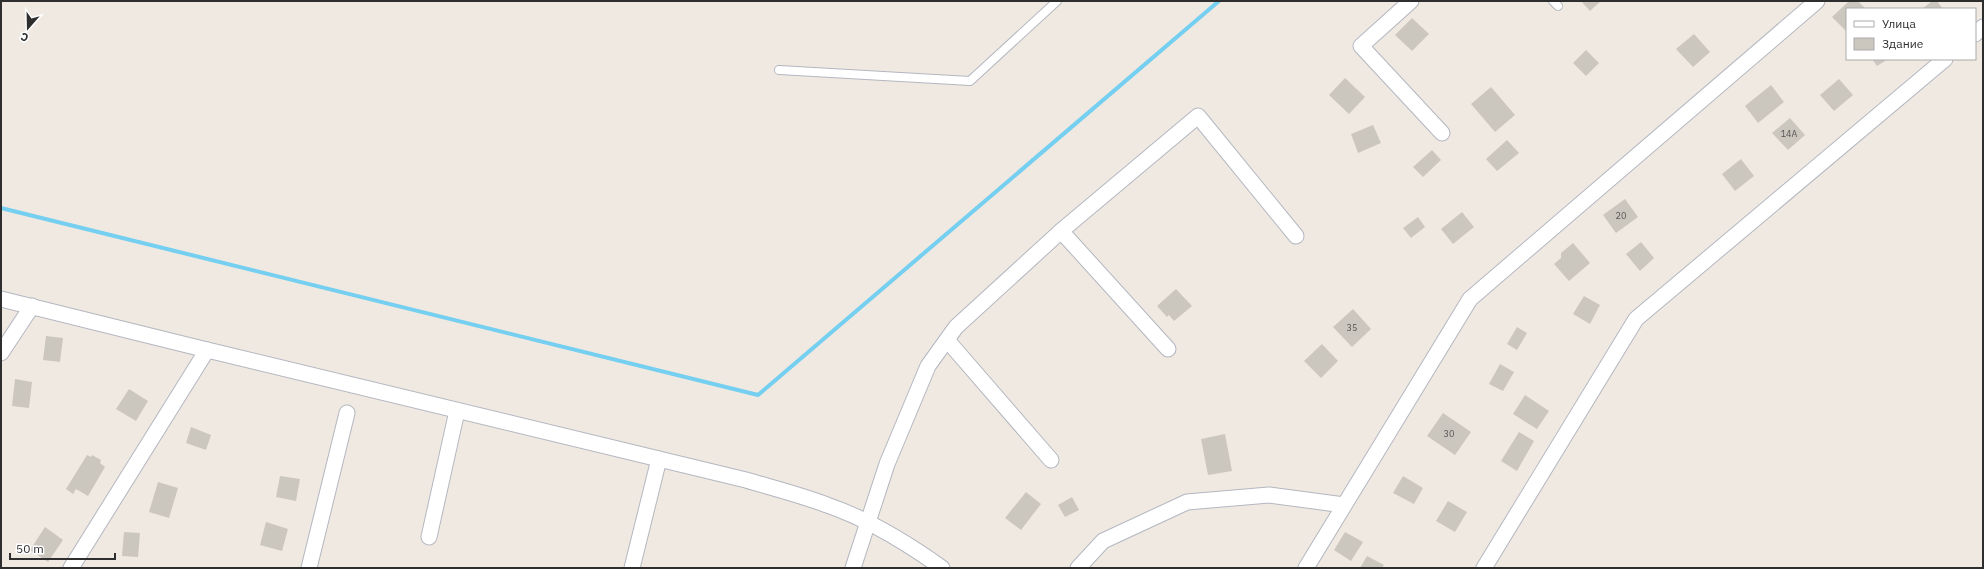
<svg xmlns="http://www.w3.org/2000/svg" width="1984" height="569" viewBox="0 0 1984 569" font-family="'IBM Plex Sans',sans-serif">
	<rect width="100%" height="100%" fill="#efe9e1"/>
	<g fill="none" stroke-linecap="round" stroke-linejoin="round">
		<polyline stroke="#75cff0" stroke-width="4" points="1,208 758,395 1219,1"/>
	</g>
	<g fill="#cbc7bf">
		<polygon points="1581,1 1601,1 1590,11"/>
		<polygon points="1849,1 1858,1 1866,9 1847,9 1847,32 1832,17"/>
		<polygon points="1932,1 1937,1 1943,9 1922,9"/>
		<polygon points="1412,18 1429,34 1412,51 1395,35"/>
		<polygon points="1694,34 1710,52 1693,67 1676,49"/>
		<polygon points="1586,50 1599,63 1586,76 1573,63"/>
		<polygon points="1872,59 1888,59 1877,66"/>
		<polygon points="1345,78 1365,97 1349,114 1329,95"/>
		<polygon points="1839,79 1853,95 1834,111 1820,95"/>
		<polygon points="1771,85 1784,102 1758,123 1745,106"/>
		<polygon points="1491,87 1515,115 1495,132 1471,104"/>
		<polygon points="1790,118 1805,135 1788,150 1772,133"/>
		<polygon points="1373,125 1381,143 1358,153 1351,134"/>
		<polygon points="1507,140 1519,153 1497,171 1486,159"/>
		<polygon points="1432,150 1441,160 1423,177 1413,167"/>
		<polygon points="1741,159 1754,176 1735,191 1722,174"/>
		<polygon points="1625,199 1638,217 1616,233 1603,215"/>
		<polygon points="1462,212 1474,227 1453,244 1441,229"/>
		<polygon points="1418,217 1425,227 1411,238 1403,228"/>
		<polygon points="1641,242 1654,258 1640,271 1626,254"/>
		<polygon points="1573,243 1590,263 1569,281 1554,264 1561,258 1561,253"/>
		<polygon points="1176,289 1192,306 1174,321 1169,315 1167,317 1157,306"/>
		<polygon points="1584,296 1600,305 1590,324 1573,314"/>
		<polygon points="1353,309 1371,329 1352,347 1333,327"/>
		<polygon points="1517,327 1527,333 1517,350 1507,344"/>
		<polygon points="46,336 63,338 60,362 43,360"/>
		<polygon points="1322,344 1338,361 1321,378 1304,361"/>
		<polygon points="1500,364 1514,372 1503,391 1489,384"/>
		<polygon points="15,379 32,382 29,408 12,406"/>
		<polygon points="129,389 148,401 136,421 116,409"/>
		<polygon points="1525,395 1549,411 1537,429 1513,414"/>
		<polygon points="1443,413 1471,432 1455,455 1427,436"/>
		<polygon points="191,427 211,435 206,450 186,443"/>
		<polygon points="1519,432 1534,441 1517,471 1501,461"/>
		<polygon points="1225,434 1232,471 1208,475 1201,439"/>
		<polygon points="87,455 91,457 92,455 101,460 100,463 105,467 88,496 76,489 73,494 66,489"/>
		<polygon points="280,476 300,479 296,501 276,497"/>
		<polygon points="1403,476 1423,488 1414,504 1393,493"/>
		<polygon points="158,482 178,488 169,518 149,512"/>
		<polygon points="1026,492 1041,504 1021,530 1005,518"/>
		<polygon points="1072,497 1079,510 1065,517 1058,505"/>
		<polygon points="1448,501 1467,512 1455,532 1436,521"/>
		<polygon points="266,522 288,529 282,551 260,545"/>
		<polygon points="45,527 63,540 48,562 30,550"/>
		<polygon points="124,532 140,533 138,557 122,556"/>
		<polygon points="1345,532 1363,542 1351,561 1334,550"/>
		<polygon points="1367,556 1384,565 1382,568 1360,568"/>
	</g>
	<g fill="none" stroke-linecap="round" stroke-linejoin="round">
		<defs>
			<g id="service">
				<polyline points="1553,1 1558,6"/>
				<polyline points="779,70 970,81 1057,1"/>
			</g>
			<g id="minor">
				<polyline points="1411,1 1361,46 1442,133"/>
				<polyline points="1975,34 1983,27"/>
				<polyline points="1061,231 1168,349"/>
				<path d="M1 299 199 348 746 480C773 488 801 495 827 505 868 519 907 543 942 568"/>
				<polyline points="947,340 1051,460"/>
				<polyline points="1,353 32,306"/>
				<polyline points="429,537 457,411"/>
				<polyline points="71,568 207,350"/>
				<polyline points="309,568 347,413"/>
				<polyline points="632,568 659,459"/>
				<polyline points="853,568 887,464 928,366 956,327 1061,231 1198,116 1296,236"/>
				<polyline points="1078,568 1103,541 1187,502 1269,495 1344,505"/>
				<polyline points="1306,568 1470,299 1817,1"/>
				<polyline points="1484,568 1636,319 1945,59"/>
			</g>
		</defs>
		<use href="#service" stroke="#b4b7c1" stroke-width="10"/>
		<use href="#minor" stroke="#b4b7c1" stroke-width="17"/>
		<use href="#service" stroke="#fff" stroke-width="8"/>
		<use href="#minor" stroke="#fff" stroke-width="15"/>
	</g>
	<g text-anchor="middle" stroke-width="3.5" stroke-linejoin="round" paint-order="stroke">
		<g font-size="9" fill="#555452">
			<text x="1789" y="137">14А</text>
			<text x="1621" y="219">20</text>
			<text x="1352" y="331">35</text>
			<text x="1449" y="437">30</text>
		</g>
	</g>
	<rect width="1984" height="569" fill="none" stroke="#2e2e2e" stroke-width="4"/>
	<rect x="1846" y="8" width="130" height="52" fill="#ffffff" stroke="#ababab"/>
	<rect x="1854" y="21" width="20" height="6" fill="#ffffff" stroke="#ababab"/>
	<text x="1882" y="28" font-size="12" fill="#2e2e2e">Улица</text>
	<rect x="1854" y="38" width="20" height="12" fill="#cbc7bf" stroke="#ababab"/>
	<text x="1882" y="48" font-size="12" fill="#2e2e2e">Здание</text>
	<g transform="translate(28 28) rotate(200)" stroke="#ffffff" stroke-width="3" paint-order="stroke">
	<path d="M0-3L7 15L0 10L-7 15Z" fill="#2e2e2e"/>
	<text y="-6" font-size="11" font-weight="bold" text-anchor="middle" fill="#2e2e2e">С</text>
	</g>
	<path d="M10 553v6h105v-6" fill="none" stroke="#2e2e2e" stroke-width="2"/>
	<text x="16" y="553" font-size="12" fill="#2e2e2e" stroke="#ffffff" stroke-width="3" paint-order="stroke">50 m</text>
</svg>
